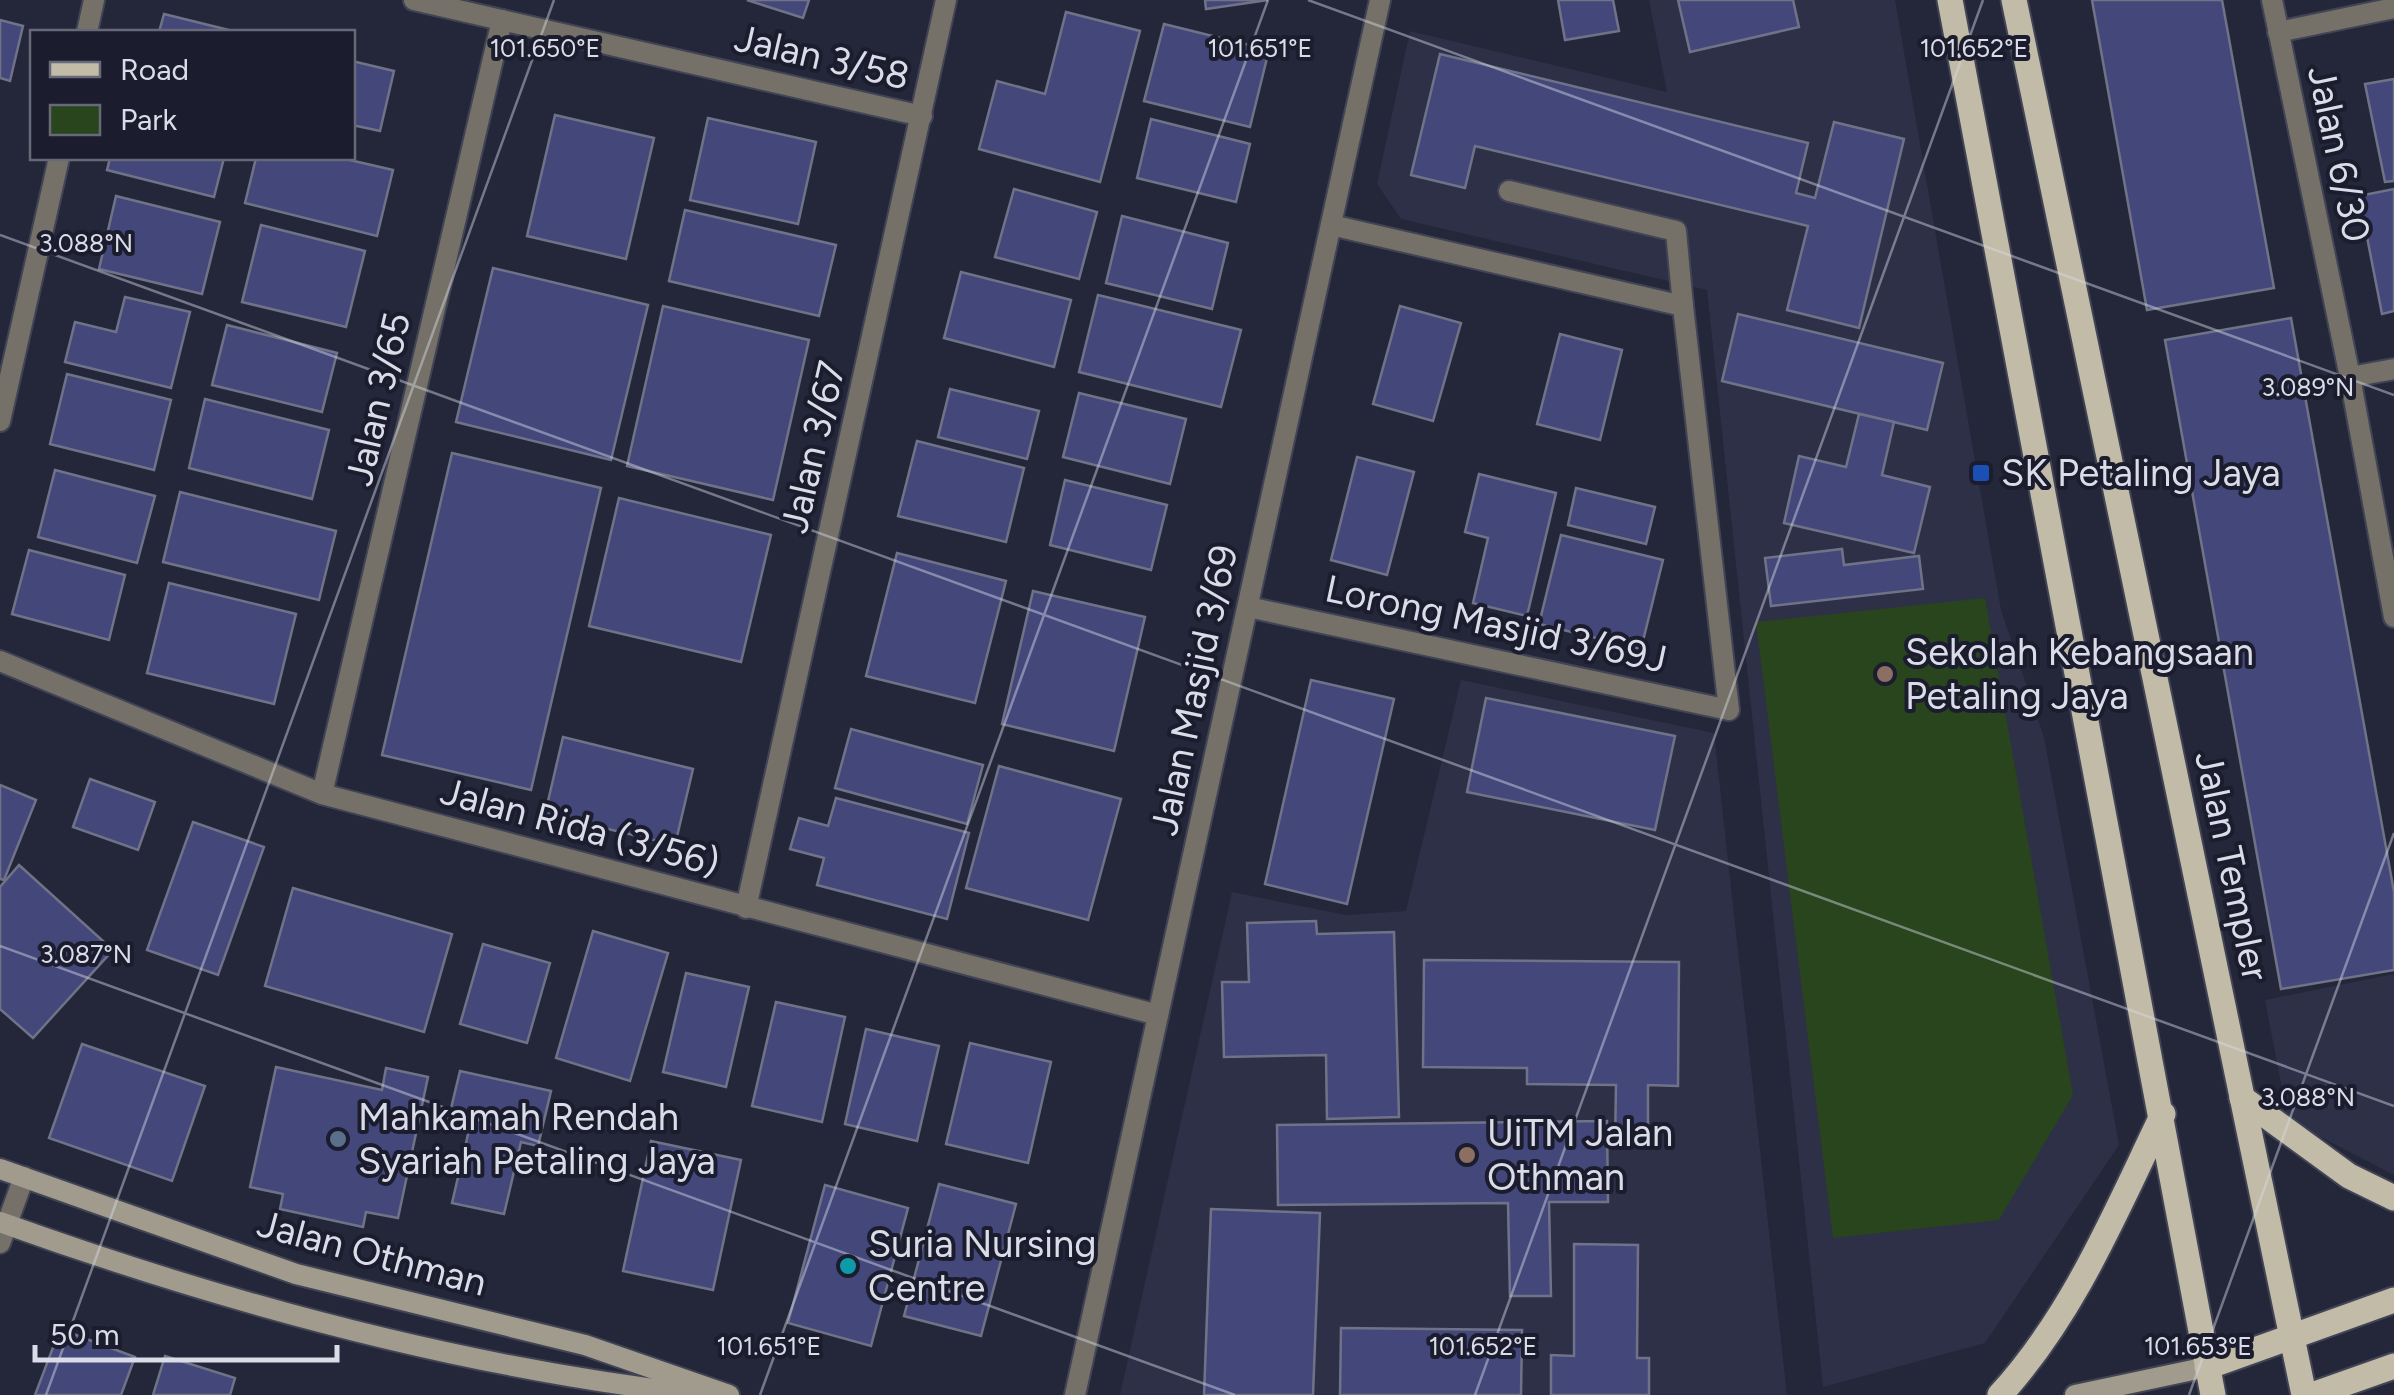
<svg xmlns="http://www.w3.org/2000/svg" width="2394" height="1395" viewBox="0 0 2394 1395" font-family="Figtree,sans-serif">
	<rect width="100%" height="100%" fill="#242739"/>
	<g fill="#2d3047">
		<polygon points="1649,0 1895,0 2001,610 2044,737 2119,1145 1985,1343 1823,1387 1707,290 1401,219 1377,184 1410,31 1667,92"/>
		<polygon points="1461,680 1714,733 1787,1395 1120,1395 1232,892 1346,915 1406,911"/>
		<polygon points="2394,974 2394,1175 2288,1120 2265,1000"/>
	</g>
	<polygon fill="#28451d" points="1985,598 2073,1095 1999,1220 1833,1238 1756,622"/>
	<g fill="#43477a" stroke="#707388" stroke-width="2.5">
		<polygon points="747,0 809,0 803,18"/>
		<polygon points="1205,0 1268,0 1206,9"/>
		<polygon points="1558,0 1613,0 1619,31 1565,40"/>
		<polygon points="1678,0 1793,0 1799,27 1690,52"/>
		<polygon points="2092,0 2222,0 2274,288 2147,310"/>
		<polygon points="1066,12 1140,31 1100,182 979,149 997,81 1045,94"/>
		<polygon points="164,14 237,32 159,32"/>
		<polygon points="0,20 23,26 10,81 0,78"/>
		<polygon points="1164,24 1269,50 1250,127 1144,101"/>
		<polygon points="1440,54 1808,143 1796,193 1815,198 1834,122 1904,139 1859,328 1787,310 1808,226 1475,146 1465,188 1411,175"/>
		<polygon points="352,61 394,71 380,131 352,125"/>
		<polygon points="2394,79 2394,181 2385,182 2365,84"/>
		<polygon points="555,115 654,138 626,259 527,236"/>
		<polygon points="708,118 816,142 798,224 690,200"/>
		<polygon points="1151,119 1250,144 1236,202 1137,178"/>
		<polygon points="110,158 224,158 214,197 107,170"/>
		<polygon points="256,158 341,158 393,170 377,236 245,203"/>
		<polygon points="1014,189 1097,212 1079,279 995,257"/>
		<polygon points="2394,189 2394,311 2382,314 2359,196"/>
		<polygon points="116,196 220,222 202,294 99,269"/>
		<polygon points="685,210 836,245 819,316 669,281"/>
		<polygon points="1122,216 1228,243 1212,309 1106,283"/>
		<polygon points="261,225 365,251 346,327 242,302"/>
		<polygon points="493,268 648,305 611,460 456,422"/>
		<polygon points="961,272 1071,300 1054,367 944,338"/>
		<polygon points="1098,295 1241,330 1221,407 1079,372"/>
		<polygon points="125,297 190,312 171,388 65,362 75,322 116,332"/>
		<polygon points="663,306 809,340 773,500 627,466"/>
		<polygon points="1400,306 1461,323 1433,421 1373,404"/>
		<polygon points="1738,314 1943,363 1927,430 1722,381"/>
		<polygon points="2291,318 2394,892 2394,970 2281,989 2165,340"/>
		<polygon points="227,325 337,353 322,412 212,385"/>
		<polygon points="1560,334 1622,350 1600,440 1537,424"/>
		<polygon points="67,374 171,400 154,470 50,444"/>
		<polygon points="950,389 1039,411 1027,459 938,437"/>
		<polygon points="1079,393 1186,419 1170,484 1063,457"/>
		<polygon points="205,399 329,430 312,499 189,468"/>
		<polygon points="1859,414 1894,422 1882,475 1930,487 1914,553 1784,523 1799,456 1846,467"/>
		<polygon points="917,441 1024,468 1006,542 898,516"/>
		<polygon points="452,453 601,488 531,790 382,755"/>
		<polygon points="1357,457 1414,472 1387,575 1331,560"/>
		<polygon points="55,470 155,496 137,563 38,537"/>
		<polygon points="1479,474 1556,493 1527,616 1473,603 1488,538 1465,532"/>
		<polygon points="1065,480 1167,505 1151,570 1050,545"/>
		<polygon points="1576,488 1655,507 1646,544 1568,525"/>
		<polygon points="180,492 336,531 319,600 163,562"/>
		<polygon points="619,498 771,535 741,662 589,626"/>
		<polygon points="1561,535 1663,560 1641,649 1539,624"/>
		<polygon points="1842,549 1844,565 1919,556 1923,589 1771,606 1765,558"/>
		<polygon points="29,550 125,575 109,640 12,614"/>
		<polygon points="897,553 1006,581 975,703 866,676"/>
		<polygon points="169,583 296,614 274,704 147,673"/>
		<polygon points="1033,591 1145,617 1114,751 1002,724"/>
		<polygon points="1311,680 1394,699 1347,904 1265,884"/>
		<polygon points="1486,698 1675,736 1655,830 1467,792"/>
		<polygon points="851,729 983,765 967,824 835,788"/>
		<polygon points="563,737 693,769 675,845 545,814"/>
		<polygon points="999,766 1121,799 1088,920 966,888"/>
		<polygon points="90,779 155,802 138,850 73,827"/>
		<polygon points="0,785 36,800 4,880 0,879"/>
		<polygon points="836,798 969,833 947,919 817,885 824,858 790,849 799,818 828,826"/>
		<polygon points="193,822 264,847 218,975 147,950"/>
		<polygon points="19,865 113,950 33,1038 0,1009 0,887"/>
		<polygon points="293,888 452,934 424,1032 265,986"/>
		<polygon points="1316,921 1317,934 1394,932 1399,1117 1327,1119 1326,1055 1224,1057 1222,982 1249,982 1247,923"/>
		<polygon points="593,931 668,953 630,1081 556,1058"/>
		<polygon points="483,944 550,963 527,1043 460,1024"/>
		<polygon points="1424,960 1679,962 1678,1086 1648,1085 1648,1144 1615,1144 1616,1085 1527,1084 1527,1068 1423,1067"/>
		<polygon points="686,973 749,987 726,1087 663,1072"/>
		<polygon points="776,1002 845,1017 822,1122 752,1106"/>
		<polygon points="866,1029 939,1046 917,1141 845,1124"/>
		<polygon points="970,1043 1051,1062 1028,1163 946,1144"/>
		<polygon points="82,1044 205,1086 172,1181 49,1138"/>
		<polygon points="276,1067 382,1090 386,1068 428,1077 398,1218 366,1212 363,1227 280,1209 283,1194 250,1187"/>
		<polygon points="460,1071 551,1091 538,1146 521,1142 504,1214 452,1203 469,1130 447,1125"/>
		<polygon points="1607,1121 1608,1202 1549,1202 1551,1296 1510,1296 1508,1203 1278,1205 1277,1125"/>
		<polygon points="651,1141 741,1160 713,1290 623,1271"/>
		<polygon points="939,1184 1016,1204 981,1336 904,1316"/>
		<polygon points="825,1185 908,1208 871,1346 788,1323"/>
		<polygon points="1211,1209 1320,1213 1313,1395 1204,1395"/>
		<polygon points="1574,1244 1638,1245 1637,1358 1649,1358 1649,1395 1551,1395 1551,1355 1574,1356"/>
		<polygon points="1341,1328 1522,1330 1521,1395 1340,1395"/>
		<polygon points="60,1329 135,1357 121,1395 35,1395"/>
		<polygon points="165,1356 235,1378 230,1395 153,1395"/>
	</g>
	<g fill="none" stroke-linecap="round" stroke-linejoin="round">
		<defs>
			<polyline id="service" points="1509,191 1676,231 1683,306"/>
			<g id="minor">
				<polyline points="414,0 922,116"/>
				<polyline points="2272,0 2350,377 2394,617"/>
				<polyline points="87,32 94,0"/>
				<polyline points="2278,32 2394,8"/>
				<polyline points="2350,377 2394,369"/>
				<polyline points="0,421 59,158"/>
				<polyline points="1248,607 1729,710 1683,306 1331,225"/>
				<polyline points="0,661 322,794 1158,1015"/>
				<polyline points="322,794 502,20"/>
				<polyline points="746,908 946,0"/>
				<polyline points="0,1243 24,1177"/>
				<polyline points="1075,1395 1380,0"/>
			</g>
			<g id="secondary">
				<polyline points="0,1169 296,1274 585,1345 729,1395"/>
				<path d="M0 1222C225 1303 464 1368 702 1395"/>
				<polyline points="2075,1395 2207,1367"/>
			</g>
			<g id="primary">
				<polyline points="1950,0 2213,1395"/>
				<polyline points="2014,0 2304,1395"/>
				<polyline points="2242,1098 2349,1176 2394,1198"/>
				<polyline points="2207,1367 2394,1300"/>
				<path d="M2000 1395C2074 1314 2116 1211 2163 1114"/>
				<polyline points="2312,1395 2394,1366"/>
			</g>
		</defs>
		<use href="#service" stroke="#414455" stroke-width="24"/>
		<use href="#minor" stroke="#414455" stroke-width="24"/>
		<use href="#secondary" stroke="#414455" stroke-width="24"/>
		<use href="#primary" stroke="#414455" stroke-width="29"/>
		<use href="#service" stroke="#757168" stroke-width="20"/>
		<use href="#minor" stroke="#757168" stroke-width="20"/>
		<use href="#secondary" stroke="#a09b8c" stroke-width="20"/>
		<use href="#primary" stroke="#c2bba7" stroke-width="25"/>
	</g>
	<path fill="none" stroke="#dadce8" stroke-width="2.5" stroke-opacity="0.45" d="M1308 0 2394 395M0 235 2394 1106M0 946 1235 1395M46 1395 554 0M760 1395 1268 0M1475 1395 1983 0M2189 1395 2394 833"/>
	<rect fill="#1a4fb4" stroke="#1b1d2e" stroke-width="4" x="1971" y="463" width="20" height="20" rx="5"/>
	<g fill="#8d6e63" stroke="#1b1d2e" stroke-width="4">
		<circle cx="1885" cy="674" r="10"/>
		<circle cx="1467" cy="1155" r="10"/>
	</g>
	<circle fill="#5c6f8a" stroke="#1b1d2e" stroke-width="4" cx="338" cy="1139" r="10"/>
	<circle fill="#0f9aa8" stroke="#1b1d2e" stroke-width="4" cx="848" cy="1266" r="10"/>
	<g text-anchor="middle" stroke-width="8" stroke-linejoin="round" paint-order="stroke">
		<g font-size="38" fill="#dadce8" stroke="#1b1d2e">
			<text transform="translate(822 57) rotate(13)" y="13">Jalan 3/58</text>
			<text transform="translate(2339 154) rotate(78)" y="13">Jalan 6/30</text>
			<text transform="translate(378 399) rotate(-77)" y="13">Jalan 3/65</text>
			<text transform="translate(813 447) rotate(-77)" y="13">Jalan 3/67</text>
			<text transform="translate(1496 624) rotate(12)" y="13">Lorong Masjid 3/69J</text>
			<text transform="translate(1194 690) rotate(-78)" y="13">Jalan Masjid 3/69</text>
			<text transform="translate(580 827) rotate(15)" y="13">Jalan Rida (3/56)</text>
			<text transform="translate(2232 866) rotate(78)" y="13">Jalan Templer</text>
			<text transform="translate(372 1253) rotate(15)" y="13">Jalan Othman</text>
		</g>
		<g font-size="38" fill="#dadce8" stroke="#1b1d2e" text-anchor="start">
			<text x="2001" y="486">SK Petaling Jaya</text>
			<text x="1905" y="665">Sekolah Kebangsaan<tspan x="1905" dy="44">Petaling Jaya</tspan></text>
			<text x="358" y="1130">Mahkamah Rendah<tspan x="358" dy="44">Syariah Petaling Jaya</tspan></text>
			<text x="1487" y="1146">UiTM Jalan<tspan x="1487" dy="44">Othman</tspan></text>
			<text x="868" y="1257">Suria Nursing<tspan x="868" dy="44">Centre</tspan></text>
		</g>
	</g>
	<g font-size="25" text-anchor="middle" fill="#dadce8" stroke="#1b1d2e" stroke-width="8" stroke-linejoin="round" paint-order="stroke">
		<text x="545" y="57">101.650°E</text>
		<text x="1260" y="57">101.651°E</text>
		<text x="1974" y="57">101.652°E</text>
		<text x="86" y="252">3.088°N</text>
		<text x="2308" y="396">3.089°N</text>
		<text x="86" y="963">3.087°N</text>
		<text x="2308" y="1106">3.088°N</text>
		<text x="769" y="1355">101.651°E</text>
		<text x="1483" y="1355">101.652°E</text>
		<text x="2198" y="1355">101.653°E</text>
	</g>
	<rect x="30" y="30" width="325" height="130" fill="#1b1d2e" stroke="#676978" stroke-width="2.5"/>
	<rect x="50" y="62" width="50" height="15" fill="#c2bba7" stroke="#676978" stroke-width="2.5"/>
	<text x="120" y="80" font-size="30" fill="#dadce8">Road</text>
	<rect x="50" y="105" width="50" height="30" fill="#28451d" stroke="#676978" stroke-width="2.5"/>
	<text x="120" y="130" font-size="30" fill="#dadce8">Park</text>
	<path d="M35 1345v15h302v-15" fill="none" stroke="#dadce8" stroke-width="5"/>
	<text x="50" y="1345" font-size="30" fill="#dadce8" stroke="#1b1d2e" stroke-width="8" paint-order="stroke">50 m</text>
</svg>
